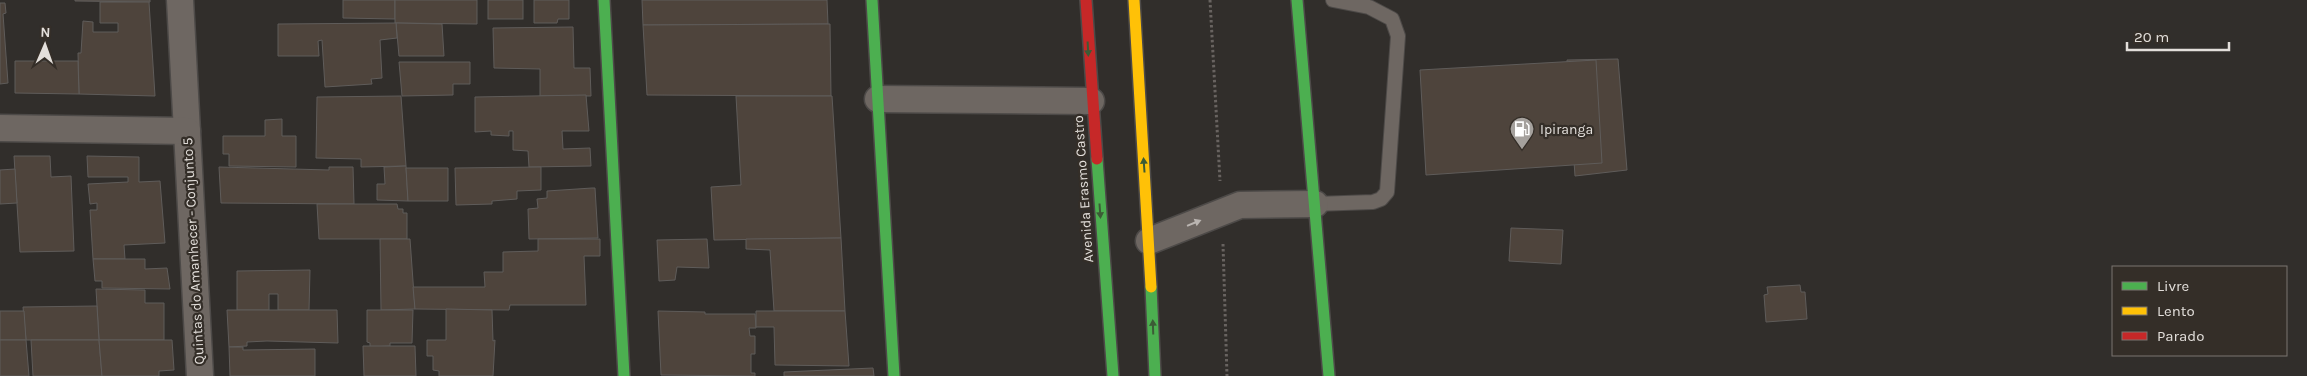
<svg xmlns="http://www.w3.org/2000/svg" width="2307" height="376" viewBox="0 0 2307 376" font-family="Karla,sans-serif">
	<rect width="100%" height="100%" fill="#312e2b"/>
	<g fill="#4e443c" stroke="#5f5c5a">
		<polygon points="75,0 150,0 150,2 75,1"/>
		<polygon points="343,0 395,0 395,19 343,18"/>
		<polygon points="395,0 477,0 477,24 395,23"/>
		<rect x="488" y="0" width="35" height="19"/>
		<polygon points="534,0 569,0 569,19 558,19 557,23 534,23"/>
		<polygon points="642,0 827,0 828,24 643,25"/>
		<polygon points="100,2 149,2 155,96 79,94 78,53 81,53 83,21 93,22 93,32 118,32 118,23 100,23"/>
		<polygon points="0,3 5,3 6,13 3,14 8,83 0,84"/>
		<polygon points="396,23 442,24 444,56 399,56"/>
		<polygon points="396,23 397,38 380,40 382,78 371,79 372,84 325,87 322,40 318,41 319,56 278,56 278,24"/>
		<polygon points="830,24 831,96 647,95 643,25"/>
		<polygon points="573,27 574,68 590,68 591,96 540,96 540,69 494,68 493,28"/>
		<polygon points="1618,59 1627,170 1575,176 1567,60"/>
		<polygon points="1596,60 1602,163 1426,175 1420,70"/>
		<polygon points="15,61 78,61 79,94 15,93"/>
		<polygon points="399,62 470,62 470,84 453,84 453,95 402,96"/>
		<polygon points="586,95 589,131 562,131 563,149 590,148 591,166 529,167 528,151 513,150 513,131 509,131 509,136 491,135 491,131 475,132 475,97"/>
		<polygon points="401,96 406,166 361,167 361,159 316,158 317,97"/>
		<polygon points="736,96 832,96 841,238 714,240 711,187 741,185"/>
		<polygon points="282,119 282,136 296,136 296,167 229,166 229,154 223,154 223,136 265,136 265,120"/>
		<polygon points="14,156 50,156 51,177 71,176 74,251 20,252"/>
		<polygon points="87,156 139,157 139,182 160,181 165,243 124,245 125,259 93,259 90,210 97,210 97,203 90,204 88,184 128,182 128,177 88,177"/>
		<polygon points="406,166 408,201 377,200 377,184 385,184 384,167"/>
		<polygon points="219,167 329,170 329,167 353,167 354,204 221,203"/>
		<polygon points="541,167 541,190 517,191 517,199 492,201 492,204 456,205 455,168"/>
		<polygon points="406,168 448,168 448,201 408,201"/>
		<polygon points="15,169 17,203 0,204 0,170"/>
		<polygon points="592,188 595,188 598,238 529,239 528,209 538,208 537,199 547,198 547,191"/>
		<polygon points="317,204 397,204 398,209 403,209 403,213 407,213 407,239 319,239"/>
		<polygon points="1511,228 1563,230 1561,264 1509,261"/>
		<polygon points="841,238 845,311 774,311 770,250 746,249 746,239"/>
		<polygon points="380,239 410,239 415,309 381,310"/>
		<polygon points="538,239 600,239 600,256 584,256 586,305 510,305 509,310 415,309 413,287 485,287 484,272 503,272 503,252 538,251"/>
		<polygon points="707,239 709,268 677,267 675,280 659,281 657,240"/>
		<polygon points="93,259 145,259 145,269 167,268 170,289 102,288 102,281 95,281"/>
		<polygon points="310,270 309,310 278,310 278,294 269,294 269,310 237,310 237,271"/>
		<polygon points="1800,285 1801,292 1805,292 1807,319 1766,322 1764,295 1768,294 1767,287"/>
		<polygon points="96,289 145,290 145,303 164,303 164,340 99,340"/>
		<polygon points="97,306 99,340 26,340 23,307"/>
		<polygon points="446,309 492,310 493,341 495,340 493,376 439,376 439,371 433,370 433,356 427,356 427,340 446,340"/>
		<polygon points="227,310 337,310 338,343 267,341 247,342 247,346 229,347"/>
		<polygon points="367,310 413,310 412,343 390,343 390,346 370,347 370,343 367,342"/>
		<polygon points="0,311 24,311 26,340 0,340"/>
		<polygon points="658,311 705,312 705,314 755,314 756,328 749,328 750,336 755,336 755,354 751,354 751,373 755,373 755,376 661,375"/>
		<polygon points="756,311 845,311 849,366 775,365 774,327 756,327"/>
		<polygon points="0,340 26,340 29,376 0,376"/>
		<polygon points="31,340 99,340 102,376 33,376"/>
		<polygon points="99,340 172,340 174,370 159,371 159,376 102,376"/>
		<polygon points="363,346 415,346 416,376 364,376"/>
		<polygon points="229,347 243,347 243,350 315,349 315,376 230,376"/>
		<polygon points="873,368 874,376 784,376 784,372"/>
	</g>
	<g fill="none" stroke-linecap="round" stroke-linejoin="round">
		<defs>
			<polyline id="lane" points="1315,204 1373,202 1381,199 1387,192 1398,36 1392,19 1369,7 1333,0"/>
			<g id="street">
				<polyline points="180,0 200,376"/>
				<polyline points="878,99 1091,101"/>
				<polyline points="0,128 187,131"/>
				<polyline points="1149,241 1240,205 1315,204"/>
			</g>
			<g id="fast">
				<polyline points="604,0 624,376"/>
				<polyline points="872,0 894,376"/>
				<polyline points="1297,0 1329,376"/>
				<polyline points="1097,159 1113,376"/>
				<polyline points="1151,287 1155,376"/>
			</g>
			<polyline id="slow" points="1134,0 1151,287"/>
			<polyline id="jam" points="1086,0 1097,159"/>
		</defs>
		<use href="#lane" stroke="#4d4a48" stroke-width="16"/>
		<use href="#street" stroke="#4d4a48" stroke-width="29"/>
		<use href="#fast" stroke="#4d4a48" stroke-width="14"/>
		<use href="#slow" stroke="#4d4a48" stroke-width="14"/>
		<use href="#jam" stroke="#4d4a48" stroke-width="14"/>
		<g stroke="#686360" stroke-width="3" stroke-dasharray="2.5 2.5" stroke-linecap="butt">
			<polyline points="1210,0 1220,181"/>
			<polyline points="1223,244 1227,376"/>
		</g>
		<use href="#lane" stroke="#6e6762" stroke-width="14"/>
		<use href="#street" stroke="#6e6762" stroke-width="26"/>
		<use href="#fast" stroke="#4caf50" stroke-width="11"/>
		<use href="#slow" stroke="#ffc107" stroke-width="11"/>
		<use href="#jam" stroke="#c62828" stroke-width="11"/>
	</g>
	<defs><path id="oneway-solid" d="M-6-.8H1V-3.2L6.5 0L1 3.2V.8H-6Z" transform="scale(1.25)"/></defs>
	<g fill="#3c5b36">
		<use href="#oneway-solid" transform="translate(1088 49) rotate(87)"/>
		<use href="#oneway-solid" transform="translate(1144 165) rotate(-94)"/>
		<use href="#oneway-solid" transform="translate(1100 211) rotate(86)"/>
		<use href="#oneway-solid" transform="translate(1153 327) rotate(-92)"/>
	</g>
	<use fill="#bab5b1" href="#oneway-solid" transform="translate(1194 223) rotate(-22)"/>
	<defs>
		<symbol id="fuel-pin" viewBox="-11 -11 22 30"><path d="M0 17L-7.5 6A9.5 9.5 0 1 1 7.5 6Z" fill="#a5a19d" stroke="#342e28"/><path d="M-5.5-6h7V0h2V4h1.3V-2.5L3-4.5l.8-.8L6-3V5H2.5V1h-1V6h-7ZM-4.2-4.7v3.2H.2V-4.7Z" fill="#fff"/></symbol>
	</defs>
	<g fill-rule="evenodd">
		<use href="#fuel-pin" x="1508" y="115" width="28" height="38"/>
	</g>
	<g text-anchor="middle" stroke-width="4.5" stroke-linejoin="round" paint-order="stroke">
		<g font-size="14" fill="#e3dfdb" stroke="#342e28" text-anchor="start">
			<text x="1540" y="134">Ipiranga</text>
		</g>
		<g font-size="14" fill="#e3dfdb" stroke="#342e28">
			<text transform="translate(1083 189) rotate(-94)" y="5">Avenida Erasmo Castro</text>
			<text transform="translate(193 251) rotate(-93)" y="5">Quintas do Amanhecer - Conjunto 5</text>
		</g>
	</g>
	<rect x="2112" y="266" width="175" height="90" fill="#342e28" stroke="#7a7570"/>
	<rect x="2122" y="282" width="25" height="8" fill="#4caf50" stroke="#7a7570"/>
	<text x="2157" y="291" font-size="15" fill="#e3dfdb">Livre</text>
	<rect x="2122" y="307" width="25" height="8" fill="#ffc107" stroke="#7a7570"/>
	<text x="2157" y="316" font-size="15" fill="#e3dfdb">Lento</text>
	<rect x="2122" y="332" width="25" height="8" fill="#c62828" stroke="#7a7570"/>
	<text x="2157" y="341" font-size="15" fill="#e3dfdb">Parado</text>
	<g transform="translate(45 45) rotate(2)" stroke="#342e28" stroke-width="4" paint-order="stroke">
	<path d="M0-4L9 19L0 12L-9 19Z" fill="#e3dfdb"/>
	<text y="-8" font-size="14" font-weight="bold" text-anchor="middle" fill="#e3dfdb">N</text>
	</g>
	<path d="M2127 42v8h102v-8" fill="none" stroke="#e3dfdb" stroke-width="2.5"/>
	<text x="2134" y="42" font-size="15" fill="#e3dfdb" stroke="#342e28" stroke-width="4" paint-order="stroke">20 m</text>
</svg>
